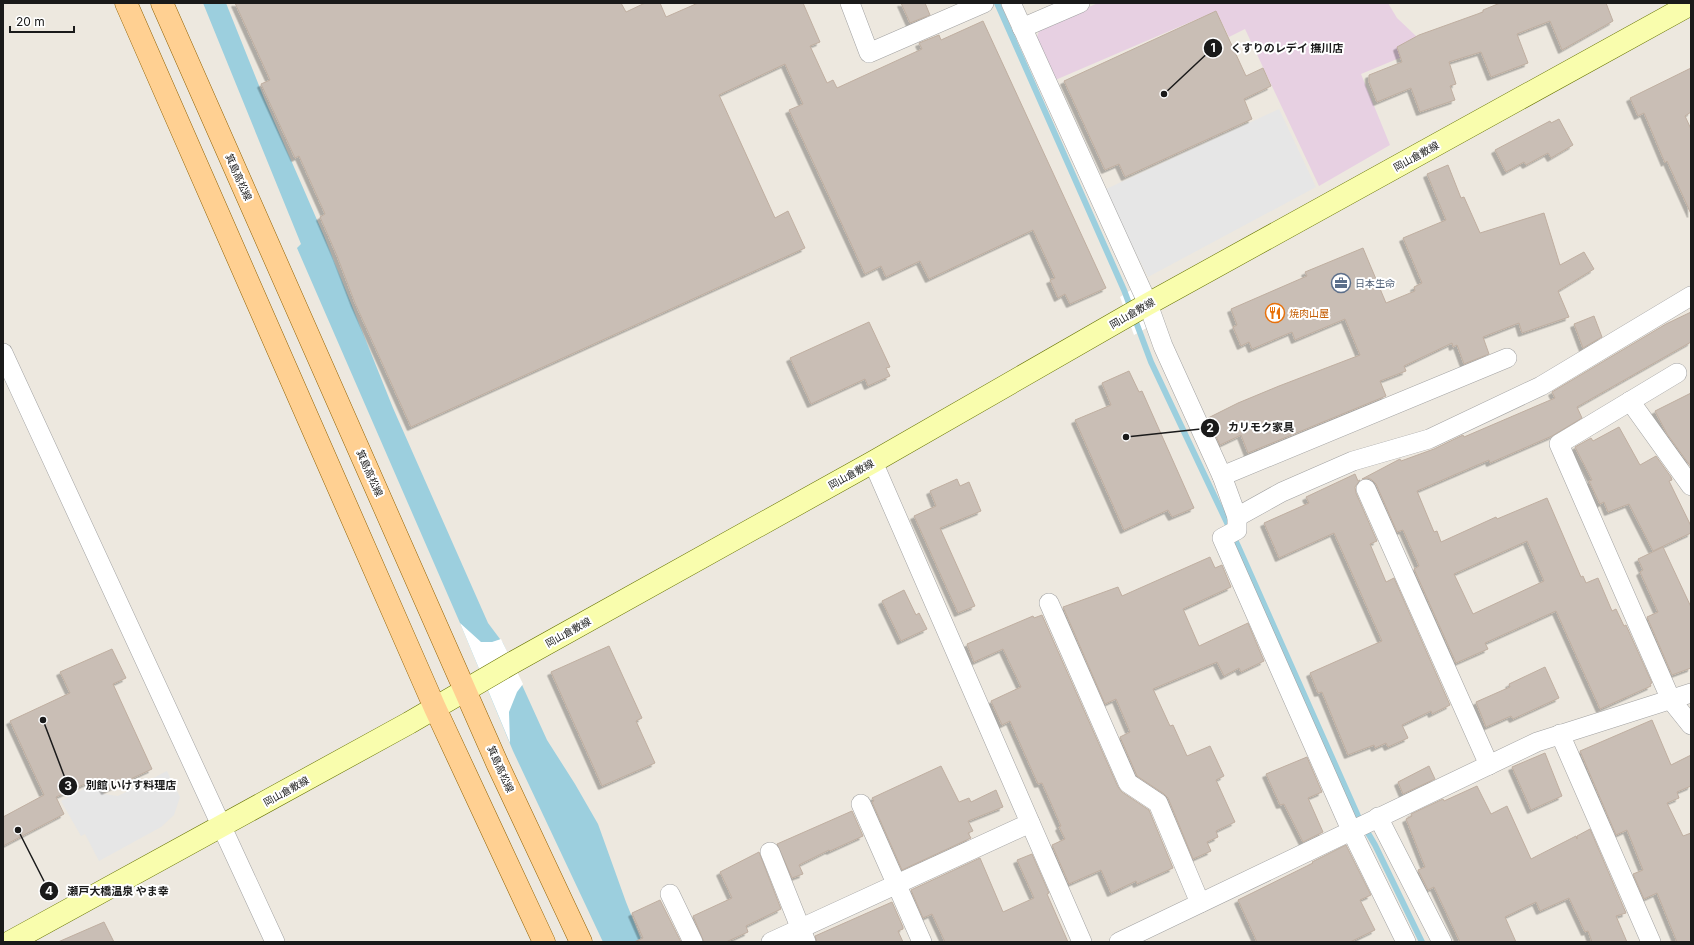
<svg xmlns="http://www.w3.org/2000/svg" width="1694" height="945" viewBox="0 0 1694 945" font-family="Inter,'Noto Sans JP',sans-serif">
	<defs>
		<filter id="shadow"><feDropShadow dx="-3.5" dy="3.5" stdDeviation="0" flood-color="#0004"/></filter>
	</defs>
	<rect width="100%" height="100%" fill="#ede8df"/>
	<polygon fill="#e7d0e2" points="1098,3 1388,3 1397,18 1416,36 1421,49 1361,74 1390,145 1319,186 1245,29 1229,37 1216,11 1053,81 1036,40 1040,28"/>
	<g fill="#e6e6e6">
		<polygon points="1279,109 1316,187 1148,277 1104,190"/>
		<polygon points="167,771 180,797 174,815 161,827 99,861 85,834 81,836 61,801 97,782 104,794 118,796"/>
	</g>
	<polygon fill="#9ccfde" points="203,3 226,3 264,98 324,236 393,408 488,623 503,643 547,740 575,784 598,824 626,902 642,942 603,942 513,751 460,623 297,248 301,244"/>
	<g fill="#fff">
		<polygon points="1134,288 1152,325 1134,335 1120,297"/>
		<polygon points="460,623 481,642 492,642 501,639 523,684 517,692 509,712 510,743"/>
	</g>
	<g fill="none" stroke-linecap="round" stroke-linejoin="round">
		<polyline stroke="#9ccfde" stroke-width="6" points="997,3 1124,290 1151,362 1238,546 1358,816 1375,845 1422,942"/>
	</g>
	<g fill="#c9beb5" stroke="#bfaea0" fill-rule="evenodd" filter="url(#shadow)">
		<polygon points="235,3 621,3 626,12 645,3 660,3 666,17 698,3 803,3 820,42 810,46 827,83 833,80 837,88 922,49 919,43 939,35 941,40 983,21 1106,288 1070,304 1065,294 1058,298 1050,280 1055,278 1033,230 929,279 920,261 886,277 881,266 865,274 789,110 803,104 785,64 719,95 775,218 788,211 805,248 411,427 355,303 337,256 320,217 325,214 299,156 295,158 261,84 270,80"/>
		<polygon points="901,3 925,3 930,15 910,23"/>
		<polygon points="1500,3 1606,3 1613,21 1562,50 1550,21 1517,34 1528,63 1491,77 1481,52 1449,62 1456,84 1450,86 1455,100 1420,112 1411,88 1377,102 1369,82 1369,75 1402,62 1397,47 1419,35 1483,12 1483,10"/>
		<polygon points="1216,11 1246,76 1263,68 1271,86 1244,99 1252,119 1125,177 1119,164 1105,170 1064,81"/>
		<polygon points="1691,68 1691,112 1685,116 1691,129 1691,214 1667,161 1665,163 1644,113 1638,116 1630,98"/>
		<polygon points="1559,119 1573,145 1551,158 1548,153 1526,165 1524,162 1506,172 1495,150 1550,121 1551,123"/>
		<polygon points="1448,165 1461,198 1464,197 1480,233 1544,213 1560,265 1584,252 1594,269 1558,291 1569,317 1522,333 1519,323 1483,337 1489,354 1464,364 1457,345 1453,347 1452,343 1404,366 1406,371 1380,381 1386,396 1248,453 1241,435 1220,445 1208,418 1238,403 1279,386 1360,355 1345,319 1295,340 1292,332 1252,349 1249,342 1241,346 1233,327 1237,325 1231,309 1307,276 1305,272 1363,248 1386,303 1415,291 1414,287 1422,283 1403,238 1446,220 1427,174"/>
		<path d="M1691 312V342L1577 407 1582 418 1552 436 1490 463 1489 460 1417 491 1434 532 1437 531 1441 542 1496 517 1497 519 1547 498 1581 577 1583 576 1586 583 1598 578 1612 611 1616 609 1624 626 1626 625 1652 683 1650 684 1651 686 1600 709 1556 611 1485 643 1488 649 1456 663 1414 569 1419 566 1403 530 1397 532 1376 484 1372 480 1368 478 1362 479 1400 459 1401 461 1434 449 1463 435 1464 437 1555 398 1552 392 1666 324ZM1527 541 1544 581 1473 614 1454 574Z"/>
		<polygon points="1594,316 1602,337 1583,348 1574,324"/>
		<polygon points="869,322 890,367 886,368 890,376 868,386 865,379 811,404 790,358"/>
		<polygon points="1129,371 1139,392 1142,391 1194,508 1172,517 1168,510 1124,530 1075,420 1111,405 1102,383"/>
		<polygon points="1691,393 1691,467 1667,434 1655,411"/>
		<polygon points="1619,427 1640,465 1656,456 1671,477 1672,480 1669,481 1691,526 1691,533 1653,551 1629,504 1608,512 1604,502 1600,504 1589,481 1592,480 1575,447 1591,438 1593,441"/>
		<polygon points="1355,474 1358,481 1360,480 1355,487 1356,493 1377,541 1370,544 1386,582 1394,578 1450,705 1432,714 1431,711 1402,725 1408,738 1388,747 1386,743 1375,748 1374,745 1348,755 1322,692 1318,693 1310,673 1382,641 1334,533 1279,558 1264,523 1309,503 1306,497"/>
		<polygon points="957,479 960,486 969,482 981,511 940,528 975,606 958,613 914,516 936,506 930,491"/>
		<polygon points="1663,547 1691,607 1691,668 1672,675 1647,617 1658,612 1640,572 1643,570 1638,559"/>
		<polygon points="1210,557 1215,568 1222,565 1231,587 1183,609 1199,646 1248,623 1264,661 1241,672 1239,668 1224,676 1217,662 1153,689 1170,726 1173,725 1187,756 1210,746 1224,776 1216,780 1235,822 1216,831 1218,837 1207,842 1211,851 1193,859 1168,798 1164,794 1137,776 1120,737 1130,732 1116,699 1105,704 1063,607 1118,587 1122,596"/>
		<polygon points="904,590 916,615 919,613 927,629 901,641 882,601"/>
		<polygon points="1042,615 1118,787 1122,792 1149,810 1173,868 1137,884 1136,881 1111,893 1101,870 1069,884 1052,845 1065,839 1059,827 1061,826 1042,783 1038,784 1010,721 1002,725 991,701 1021,687 1003,649 974,662 967,644 1033,616 1034,618"/>
		<polygon points="609,646 642,718 636,721 655,763 602,786 551,672"/>
		<polygon points="112,649 126,678 113,684 152,769 105,791 98,778 56,797 64,814 3,846 3,817 44,795 10,721 70,693 60,672"/>
		<polygon points="1545,667 1559,698 1513,719 1511,716 1486,727 1476,702 1510,687 1509,684"/>
		<polygon points="1652,720 1671,765 1691,755 1691,786 1677,792 1679,798 1667,803 1683,836 1691,833 1691,942 1677,942 1657,893 1644,899 1633,874 1643,870 1627,830 1616,835 1580,751"/>
		<polygon points="1545,753 1562,796 1531,810 1512,767"/>
		<polygon points="1307,757 1322,792 1308,798 1323,832 1303,842 1284,804 1280,805 1266,774"/>
		<polygon points="941,766 959,802 969,798 971,802 996,790 1003,807 968,821 973,831 968,833 971,838 902,870 872,802 874,801 872,798"/>
		<polygon points="1429,766 1435,779 1403,794 1398,782"/>
		<polygon points="1477,786 1491,814 1507,806 1531,859 1576,836 1577,839 1577,836 1590,829 1626,913 1616,916 1627,942 1592,942 1588,931 1585,932 1569,898 1540,911 1536,902 1505,917 1516,942 1460,942 1434,887 1428,890 1418,870 1425,867 1406,819 1412,816 1411,814 1443,799 1444,801"/>
		<polygon points="852,811 863,836 830,851 829,850 799,865 803,874 792,878 777,844"/>
		<polygon points="1346,845 1371,895 1360,900 1375,930 1350,942 1257,942 1238,900 1313,863 1312,862"/>
		<polygon points="759,852 781,909 746,926 748,932 726,942 704,942 693,916 732,898 720,872"/>
		<polygon points="1032,854 1049,893 1047,894 1068,942 945,942 932,914 923,918 911,890 980,858 1003,912 1034,898 1017,860"/>
		<polygon points="660,900 681,942 634,942 643,938 632,913"/>
		<polygon points="892,902 903,927 903,929 898,931 903,942 817,942 815,936"/>
		<polygon points="104,922 114,942 58,942"/>
	</g>
	<g fill="none" stroke-linecap="round" stroke-linejoin="round">
		<defs>
			<g id="street">
				<polyline points="850,3 869,53 984,3"/>
				<polyline points="1011,3 1148,304 1163,346 1222,476 1237,517 1282,492 1353,461 1429,439 1541,386 1691,296"/>
				<polyline points="1022,28 1080,3"/>
				<polyline points="3,353 275,942"/>
				<polyline points="1677,373 1559,444 1671,700 1691,725"/>
				<polyline points="1630,401 1691,486"/>
				<polyline points="873,462 1082,942"/>
				<polyline points="1222,476 1507,358"/>
				<polyline points="1366,489 1489,765"/>
				<polyline points="1237,517 1237,530 1222,538 1351,830 1406,942"/>
				<polyline points="1049,603 1128,783 1158,803 1200,903"/>
				<polyline points="1560,734 1651,942"/>
				<polyline points="861,804 922,942"/>
				<polyline points="1378,817 1442,942"/>
				<polyline points="770,852 806,942"/>
				<polyline points="670,894 693,942"/>
				<polyline points="771,942 1030,823"/>
				<polyline points="1119,942 1537,742 1691,693"/>
			</g>
			<polyline id="secondary" points="10,942 409,723 512,663 873,462 1148,304 1691,4"/>
			<g id="primary">
				<polyline points="126,3 435,708 544,942"/>
				<polyline points="162,3 497,763 581,942"/>
			</g>
		</defs>
		<use href="#street" stroke="#a1a1a1" stroke-width="20"/>
		<use href="#secondary" stroke="#667300" stroke-width="23"/>
		<use href="#primary" stroke="#916100" stroke-width="23"/>
		<use href="#street" stroke="#fff" stroke-width="19"/>
		<use href="#secondary" stroke="#f9fdad" stroke-width="22"/>
		<use href="#primary" stroke="#ffd092" stroke-width="22"/>
	</g>
	<defs>
		<symbol id="office-ring" viewBox="-11 -11 22 22"><circle r="9.5" fill="#fff" stroke="#5c6f8a" stroke-width="1.5"/><path d="M-6-3h4V-5.5h4V-3h4V5H-6ZM-1-4.5V-3h2v-1.5ZM-6 0V1H6V0Z" fill="#5c6f8a"/></symbol>
		<symbol id="restaurant-ring" viewBox="-11 -11 22 22"><circle r="9.5" fill="#fff" stroke="#e8710a" stroke-width="1.5"/><path d="M-5-6h1v4h1v-4h1v4h1v-4h1v5L-1.5 .5V6h-2V.5L-5-1ZM5-6V6H3V1.5H1.5Q1.5-4 5-6Z" fill="#e8710a"/></symbol>
	</defs>
	<g fill-rule="evenodd">
		<use href="#office-ring" x="1330" y="272" width="22" height="22"/>
		<use href="#restaurant-ring" x="1264" y="302" width="22" height="22"/>
	</g>
	<g text-anchor="middle" stroke-width="4" stroke-linejoin="round" paint-order="stroke">
		<g font-size="10" fill="#1a1a1a" stroke="#fff">
			<text transform="translate(1416 156) rotate(-29)" y="4">岡山倉敷線</text>
			<text transform="translate(239 177) rotate(66)" y="4">箕島高松線</text>
			<text transform="translate(1132 313) rotate(-30)" y="4">岡山倉敷線</text>
			<text transform="translate(370 473) rotate(66)" y="4">箕島高松線</text>
			<text transform="translate(851 474) rotate(-29)" y="4">岡山倉敷線</text>
			<text transform="translate(568 632) rotate(-29)" y="4">岡山倉敷線</text>
			<text transform="translate(501 769) rotate(66)" y="4">箕島高松線</text>
			<text transform="translate(286 791) rotate(-29)" y="4">岡山倉敷線</text>
		</g>
		<g font-size="10" fill="#4e5e75" stroke="#fff" text-anchor="start">
			<text x="1355" y="287">日本生命</text>
		</g>
		<g font-size="10" fill="#c56008" stroke="#fff" text-anchor="start">
			<text x="1289" y="317">焼肉山屋</text>
		</g>
	</g>
	<path fill="none" stroke="#1a1a1a" stroke-width="1.5" d="M1164 94L1213 48M1126 437L1210 428M43 720L68 786M18 830L49 891"/>
	<g fill="#1a1a1a" stroke="#fff" stroke-width="1.5">
		<circle cx="1164" cy="94" r="4"/>
		<circle cx="1126" cy="437" r="4"/>
		<circle cx="43" cy="720" r="4"/>
		<circle cx="18" cy="830" r="4"/>
		<circle cx="1213" cy="48" r="10"/>
		<circle cx="1210" cy="428" r="10"/>
		<circle cx="68" cy="786" r="10"/>
		<circle cx="49" cy="891" r="10"/>
	</g>
	<g font-size="12" text-anchor="middle" font-weight="bold" fill="#fff">
		<text x="1213" y="52">1</text>
		<text x="1210" y="432">2</text>
		<text x="68" y="790">3</text>
		<text x="49" y="895">4</text>
	</g>
	<g font-size="11" text-anchor="middle" font-weight="bold" fill="#1a1a1a" stroke="#fff" stroke-width="4" stroke-linejoin="round" paint-order="stroke">
		<text x="1287" y="52">くすりのレデイ 撫川店</text>
		<text x="1261" y="431">カリモク家具</text>
		<text x="131" y="789">別館 いけす料理店</text>
		<text x="118" y="895">瀬戸大橋温泉 やま幸</text>
	</g>
	<rect width="1694" height="945" fill="none" stroke="#1a1a1a" stroke-width="8"/>
	<path d="M10 26v6h64v-6" fill="none" stroke="#1a1a1a" stroke-width="2"/>
	<text x="16" y="26" font-size="12" fill="#1a1a1a" stroke="#ffffff" stroke-width="3" paint-order="stroke">20 m</text>
</svg>
